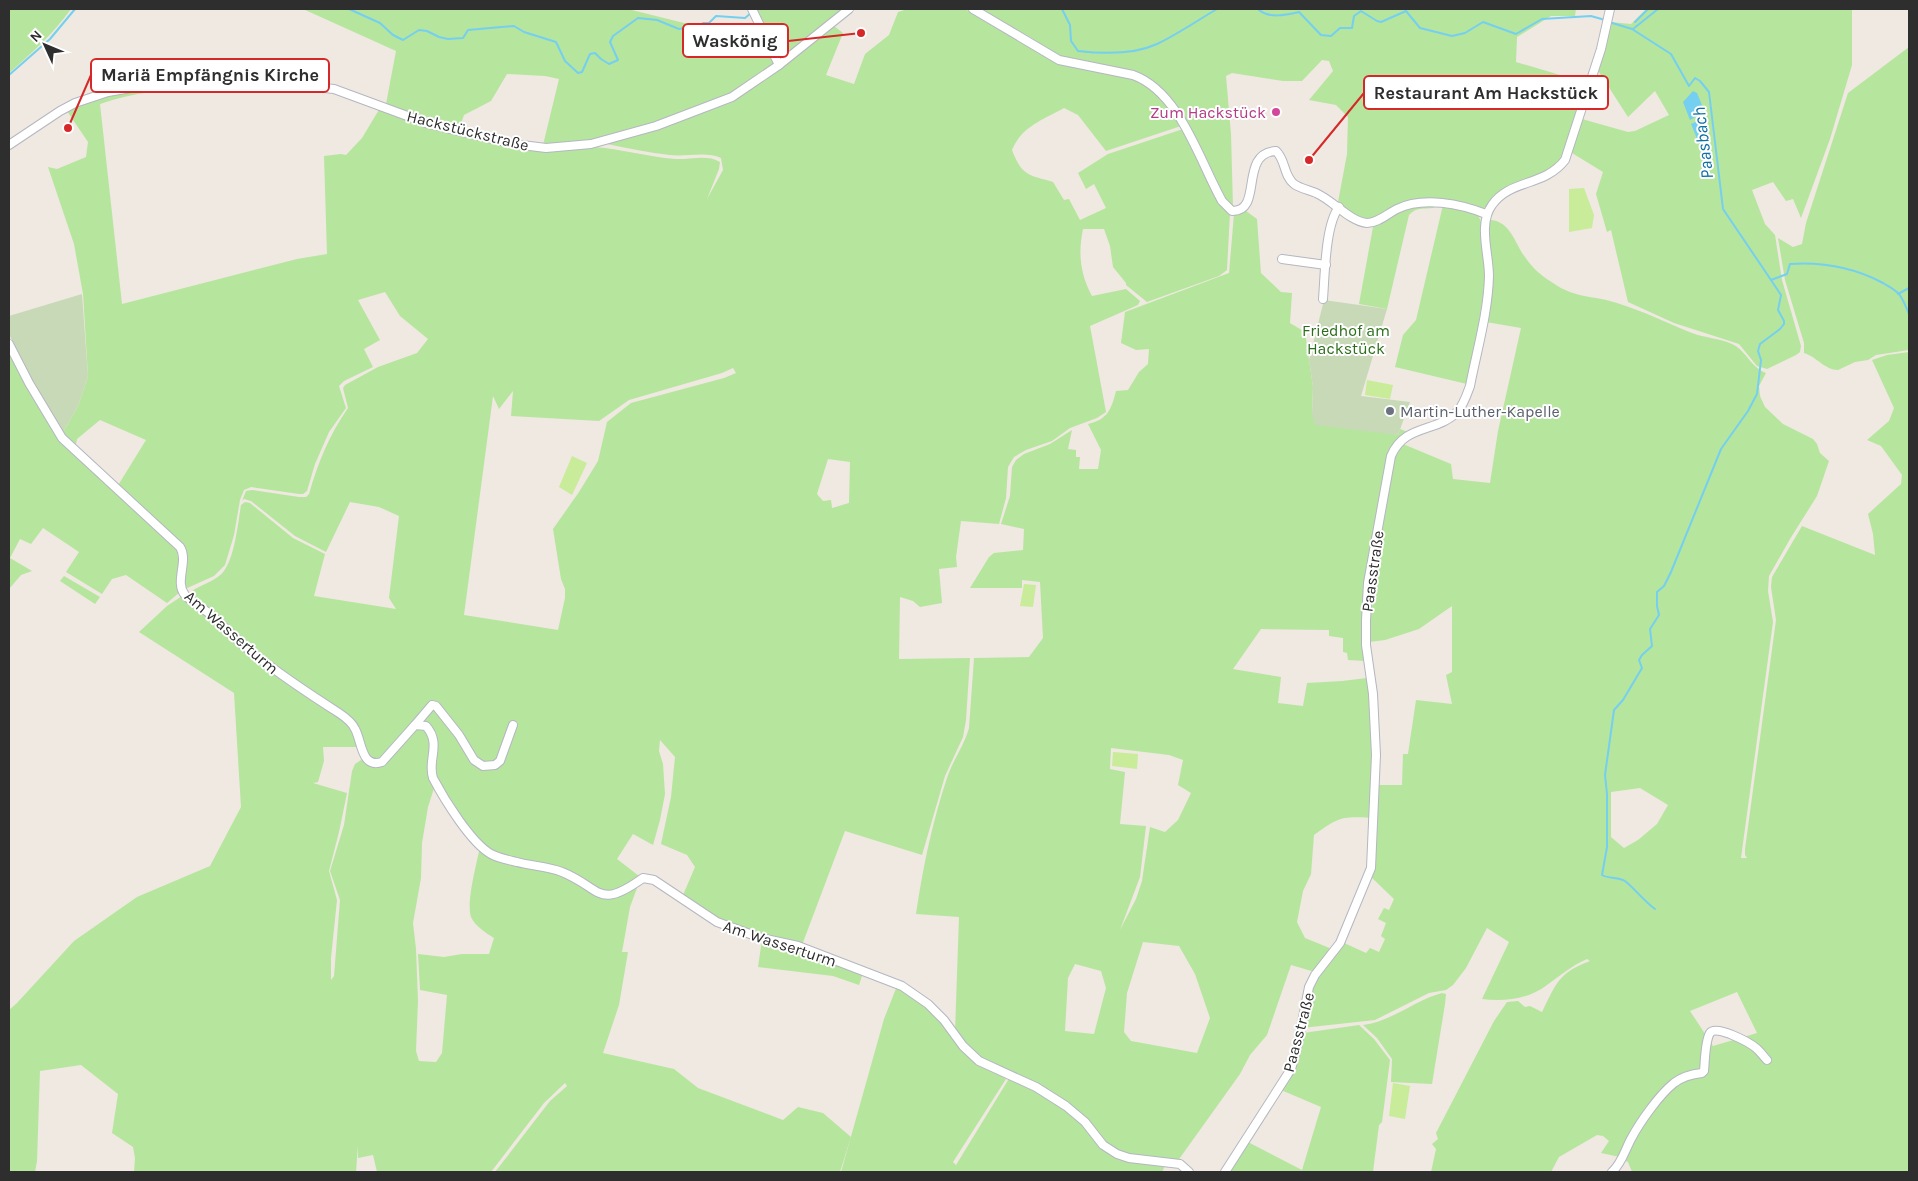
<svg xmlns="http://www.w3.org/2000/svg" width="1918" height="1181" viewBox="0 0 1918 1181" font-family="Karla,sans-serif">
	<rect width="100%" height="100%" fill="#efe9e1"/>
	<g fill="#b6e59e" fill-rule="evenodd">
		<path d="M9 9H71C53 34 32 53 9 73Z"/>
		<polygon points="303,9 628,9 724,33 733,58 766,42 777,63 730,95 655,123 584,143 543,145 559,79 545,76 507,74 491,101 464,115 459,129 423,118 386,104 396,51"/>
		<polygon points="754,9 845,9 788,55 781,57 777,55"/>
		<path d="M908 9H965L1052 59 1073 66 1134 77 1147 84 1158 92 1170 106 1181 126 1106 151 1078 115 1064 108C1043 120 1022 126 1012 150 1022 176 1028 175 1053 182L1064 200 1069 199 1080 220 1106 208 1094 184 1086 189 1078 173 1108 154 1180 130H1183L1186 136C1199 162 1209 193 1230 213L1227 270 1219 276 1147 302 1126 285V283L1113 267 1110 246 1104 229H1083C1078 253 1080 274 1092 296L1126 289 1140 301 1138 305 1090 326 1106 412 1097 418 1070 428 1052 441 1026 450 1014 457 1008 467 1006 498 999 524 961 521 956 557 957 567 939 569 942 603 920 607 913 601 900 597 899 659 970 658 966 720 963 737 945 776 922 855 845 831 802 945 756 934 709 914 683 895 695 867 687 855 661 844 671 797 675 757 660 740 659 751 663 764 665 794 660 820 653 845 633 834 617 859 639 876 618 890 608 892 599 890 563 870 491 852 468 830 436 782 428 807 422 843 421 878 413 923 416 949 418 1001 416 1051 419 1061 436 1062 442 1053 447 995 420 990 418 954 444 957 462 954H489L494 938C486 933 475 926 471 917 466 903 477 862 480 847L490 856 507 862 562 874 596 896 608 899 637 888 630 907 622 952H628L619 1005 603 1053 674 1069 698 1088 783 1120 798 1107 823 1113 851 1137 840 1172H495L550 1101 567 1086 565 1083 544 1103 491 1172H377L373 1155 358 1158V1145L356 1172H134L135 1158 133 1147 112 1133 118 1094 81 1065 40 1071 37 1161 35 1172H9V1010L17 1003 74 941 137 897 210 866 241 807 234 693 139 632 167 606 182 596 208 615 261 661 318 699 356 731 359 747H323L324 761 318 782 313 783 347 793 339 832 329 871 337 900 331 958V980L334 976 340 900 330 871 344 825 352 771 355 764 361 760 371 764H379L374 758 364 755 359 729 319 696 268 662 188 594C197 586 210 583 219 576 234 566 238 523 241 505L245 502 250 503 293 538 325 554 314 596 396 609 389 598 399 516 379 507 350 502 326 552 295 536 251 501 244 499 242 501 246 491 252 490 299 497H306L309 494C318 463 329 435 348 408L343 388 345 385 378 367 417 353 428 339 400 316 385 292 358 300 380 340 364 349 373 367 344 381 339 386 346 408 329 432 315 464 307 491 303 494H299L251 487 244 490 240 500 234 535 225 565 214 576 185 589 183 549 117 487 146 440 100 420 77 439 75 449 62 434 78 406 88 376 83 294 74 244 48 167 57 169 86 157 88 142 67 111C106 87 158 86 203 86 168 90 133 92 100 104L122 304 297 259 327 254 324 156 341 154 346 155 362 138 380 108C429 127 482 143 534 149 555 152 575 146 595 147 622 149 648 157 675 159 689 160 707 154 720 162L719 169 707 199 723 170 721 158C707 151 686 157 670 155 649 153 628 148 607 144L656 130 733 102 834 26 843 33 826 75 854 84 865 54 889 35 898 12ZM733 368 736 373 724 378 631 403 607 422 598 461 579 492 553 529 561 579 565 589V598L558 630 464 615 493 396 499 409 513 391 511 416 599 421 629 400 722 373ZM828 459 850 462 849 503 832 508 831 500 823 501 817 494Z"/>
		<path d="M981 9H1576L1575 16H1551L1517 37 1516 62 1587 83 1563 158 1551 172 1500 191 1487 206 1482 209C1461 204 1439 198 1417 199 1399 201 1377 227 1360 219 1353 215 1345 207 1338 202L1347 154 1348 117 1336 105 1309 100 1333 71 1329 61 1322 60 1302 81H1283L1232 73 1226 76 1231 134 1233 207 1223 198 1172 101 1160 86 1146 76 1135 71 1068 59 1053 53 1030 37 1021 33Z"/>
		<polygon points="1646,9 1852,9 1852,65 1830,139 1801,218 1793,199 1786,201 1773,182 1752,190 1765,224 1775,235 1782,280 1801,346 1800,352 1796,355 1767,369 1757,366 1739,344 1674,323 1628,302 1611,230 1607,232 1596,194 1603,172 1572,153 1582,119 1628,132 1635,131 1669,115 1655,91 1628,117 1597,69 1610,22 1631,24"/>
		<path d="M1909 47V350L1876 355 1868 360 1855 362 1838 370C1825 370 1817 357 1804 353V343L1785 280 1778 238 1793 247 1802 244 1806 223 1848 93Z"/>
		<path d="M1437 205 1433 208C1423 209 1416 207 1409 215L1387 309 1359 304 1373 227 1407 207Z"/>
		<polygon points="1443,205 1478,215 1482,224 1486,277 1475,347 1467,384 1395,367 1403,335 1416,320"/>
		<path d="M1246 211 1257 219 1261 273 1281 292 1292 293 1290 323 1305 332 1313 387 1312 414 1398 435 1400 429 1408 432 1394 443 1389 455 1368 567 1365 661 1348 660 1347 653 1343 652V638L1329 636V630L1261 629 1233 669 1281 677 1278 703 1303 706 1307 683 1342 681 1367 678 1372 716 1374 754 1370 818C1341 816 1338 818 1314 835L1311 874 1303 891 1297 922 1305 938 1332 949 1315 972 1291 965 1267 1035 1250 1055 1240 1074 1177 1162 1130 1157 1104 1144 1068 1105 980 1060 955 1032 959 917 916 914C923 867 932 823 947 778 953 760 964 746 969 728L974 658 1029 657 1043 638 1040 582 1022 580V588H970L989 557 994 553 1023 550 1024 529 1001 524 1010 496 1012 467 1016 460 1024 454 1050 444 1072 430 1068 449 1076 450V457H1080L1079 469H1098L1101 450 1088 424C1108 419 1111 410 1116 391L1128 390 1139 372 1148 364 1149 349 1136 350 1121 343 1125 312 1229 273 1234 214ZM1111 748 1169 755 1183 760 1178 785 1191 793 1178 820 1165 832 1150 827 1142 881 1136 899 1120 930 1140 877 1146 826 1120 824 1125 772 1110 769ZM1143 942 1179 946 1195 974 1210 1018 1197 1053 1131 1041 1124 1032 1127 993ZM1075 964 1101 971 1106 988 1094 1034 1065 1031 1068 978Z"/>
		<path d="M1491 220C1511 222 1515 244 1525 257 1532 268 1543 277 1553 283 1576 299 1593 295 1617 303 1643 311 1667 323 1692 333 1705 338 1719 338 1732 344 1746 350 1750 367 1766 373L1759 386 1760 396 1765 407 1783 424 1813 439 1817 444 1820 453 1829 461 1817 496 1790 539 1769 576 1768 591 1773 622 1741 858H1747L1745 855V849L1776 620 1771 587 1772 577 1802 526 1875 555 1873 534 1868 514 1901 484 1902 475 1881 446 1867 440 1889 421 1894 408 1872 360 1887 355 1909 352V1172H1632L1628 1162 1622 1160C1630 1144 1638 1129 1648 1115 1656 1105 1668 1096 1671 1084 1651 1107 1633 1130 1620 1157L1601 1153 1609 1141 1603 1136 1597 1135 1559 1157 1551 1172H1431L1436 1149 1432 1144 1438 1139 1436 1133 1494 1021 1507 1002 1518 1001 1525 1007 1530 1006 1542 1012C1556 984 1558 973 1590 961L1587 959C1571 966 1561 975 1547 985 1529 999 1504 1002 1482 999L1509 942 1487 928 1466 968 1453 985 1446 990 1429 993 1375 1020 1302 1028 1306 1006 1314 983 1342 942 1366 953 1370 948 1379 952 1385 939 1381 936 1386 923 1378 919 1384 908 1389 910 1394 899 1371 877 1374 866 1377 785H1402L1403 754H1408L1416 700 1452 704 1446 675 1452 672V606L1419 629 1385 640 1369 642C1368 603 1374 565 1380 527 1385 500 1390 473 1398 447L1403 444 1451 464 1453 479 1490 483 1498 431 1521 328 1486 322 1492 278 1488 223ZM1640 788 1668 805 1657 824 1638 840 1624 848 1611 837V792ZM1737 992 1757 1033 1713 1046 1690 1011Z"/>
		<polygon points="9,347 57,435 178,549 180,561 180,592 167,603 126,575 112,579 102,594 66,572 79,552 43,528 31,544 20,539 10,558 32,571 21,575 9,589"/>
		<polygon points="64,576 100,597 95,604 60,581"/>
		<polygon points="762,940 796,948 863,973 859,985 833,976 758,967"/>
		<polygon points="897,986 913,994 941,1021 975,1063 995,1072 1006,1079 953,1162 956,1165 1010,1077 1034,1088 1065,1107 1083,1124 1101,1146 1166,1164 1162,1172 841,1172 884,1019"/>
		<path d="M1442 993 1446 994 1445 1004 1432 1084 1391 1082 1392 1059 1377 1038 1363 1025C1391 1022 1415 1000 1442 993Z"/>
		<polygon points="1359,1025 1374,1039 1390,1060 1382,1122 1379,1125 1373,1172 1229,1172 1248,1142 1302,1170 1321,1107 1281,1090 1303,1033"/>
	</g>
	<g fill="#c8d9b8">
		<polygon points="82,294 88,376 78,406 62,434 29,377 9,334 9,316"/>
		<polygon points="1324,300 1387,309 1361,396 1410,402 1398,435 1315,425 1312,414 1313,387 1309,360"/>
	</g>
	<g fill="#c9ec9a">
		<polygon points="1584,188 1594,215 1592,228 1569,232 1569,189"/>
		<polygon points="1367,380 1393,385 1390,399 1365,395"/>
		<polygon points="572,456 587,463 572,495 559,487"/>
		<polygon points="1024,584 1036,585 1033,607 1020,606"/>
		<polygon points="1113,752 1138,754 1137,769 1112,766"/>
		<polygon points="1393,1083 1410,1086 1405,1119 1389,1116"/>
	</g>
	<g fill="#75cff0">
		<polygon points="1693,91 1697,93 1704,110 1702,113 1690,120 1683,102"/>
		<polygon points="1700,120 1704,122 1706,146 1703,148 1700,146 1691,124"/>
	</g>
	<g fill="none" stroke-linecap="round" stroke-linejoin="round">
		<g stroke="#75cff0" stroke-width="2">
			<polyline points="349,9 380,23 393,35 403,40 419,30 427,31 439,37 448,39 463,38 468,30 514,26 524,32 556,42 565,61 578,73 582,72 590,54 595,53 601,59 609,64 618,60 610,42 613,36 638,18 657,20 679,29 691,27 696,29 703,23 709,23 716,16 745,18 751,13"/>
			<path d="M1062 9 1070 25 1071 41 1078 51C1104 54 1133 55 1157 44 1178 34 1198 20 1217 9"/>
			<path d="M1258 9C1268 19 1286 15 1299 12L1321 35 1331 36 1340 28H1352L1354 16 1361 11 1377 21 1381 22 1406 11 1420 28 1452 36 1465 33 1483 22 1516 34 1542 19 1591 16 1605 20"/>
			<path d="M1609 22 1632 29 1671 54 1689 86 1695 78 1700 81 1709 92 1723 209 1771 280 1787 274 1790 264C1823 262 1853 267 1883 283 1889 287 1897 290 1901 297 1904 302 1907 309 1909 314"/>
			<polyline points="1635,22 1648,9"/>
			<polyline points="1633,29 1658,9"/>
			<polyline points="9,75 50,39 75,9"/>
			<polyline points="1898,294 1909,288"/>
			<path d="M1655 909C1644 901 1635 889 1625 881 1619 877 1609 879 1602 875L1607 847V794L1605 775 1614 710 1623 700 1642 668 1639 660 1642 655 1652 646 1650 629 1659 615 1657 606V592L1664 586 1671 572 1721 449 1748 411 1757 394 1761 360 1758 351 1760 344 1780 329 1784 324V321L1778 310 1781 295 1771 280"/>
		</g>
		<defs>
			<g id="minor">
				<polyline points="752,9 779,65"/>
				<path d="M973 9 1059 60 1133 75C1180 92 1199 160 1222 201L1232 211C1264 212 1238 153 1276 151 1286 160 1283 175 1294 184 1301 189 1310 190 1318 194 1333 201 1351 222 1367 223 1378 223 1387 214 1397 209 1423 196 1461 204 1486 214"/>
				<polyline points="9,145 60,111 75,103 108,92 148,85 202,82 287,84 334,89 429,124 514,144 546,148 591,144 656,126 732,97 779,65 849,9"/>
				<polyline points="1282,259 1326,265"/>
				<path d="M1323 299C1325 275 1325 225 1339 207"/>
				<path d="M9 344 29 383 62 438 180 547C189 561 174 582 185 595 192 603 204 608 212 616 223 625 232 635 243 645 273 670 306 692 339 713 345 717 352 722 355 729 362 741 361 769 382 762L415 725 426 726C442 744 427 760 433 778 444 799 471 843 491 854 498 858 509 860 517 862 531 866 548 866 562 872 602 888 597 911 643 878L654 880 717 922 761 938 798 946 902 986 928 1004 944 1020 963 1046 979 1061 1036 1087 1066 1106 1085 1122 1103 1145 1117 1154 1129 1158 1180 1164 1189 1172"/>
				<polyline points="415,725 432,705 436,706 459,735 474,760 483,766 495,765 500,761 513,725"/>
				<path d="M1225 1172 1291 1069 1297 1048 1309 987 1315 975 1340 943 1371 868 1376 755 1373 694 1366 645V620L1368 583 1391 456C1405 423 1438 433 1458 411 1464 404 1467 394 1470 386 1477 350 1488 313 1489 276 1489 254 1478 224 1492 205 1510 179 1544 187 1565 160L1601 49 1610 9"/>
				<path d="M1612 1172C1622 1163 1625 1150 1631 1139 1640 1122 1659 1095 1674 1083 1682 1077 1692 1074 1702 1073L1704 1071C1705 1061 1705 1041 1710 1033 1716 1024 1750 1043 1756 1048 1760 1051 1763 1056 1767 1060"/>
			</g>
		</defs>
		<use href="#minor" stroke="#b4b7c1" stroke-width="10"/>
		<use href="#minor" stroke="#fff" stroke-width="8"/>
	</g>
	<circle fill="#d1479c" stroke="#fff" stroke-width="2" cx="1276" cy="112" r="5"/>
	<circle fill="#6b7280" stroke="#fff" stroke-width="2" cx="1390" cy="411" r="5"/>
	<g text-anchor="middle" stroke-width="4" stroke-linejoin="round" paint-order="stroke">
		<g font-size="16" fill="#b23c85" stroke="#fff" text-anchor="end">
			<text x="1266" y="118">Zum Hackstück</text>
		</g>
		<g font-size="16" fill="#2e2e2e" stroke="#fff">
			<text transform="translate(468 130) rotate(14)" y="6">Hackstückstraße</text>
			<text transform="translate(1372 571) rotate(-82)" y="6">Paasstraße</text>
			<text transform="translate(232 632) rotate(41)" y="6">Am Wasserturm</text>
			<text transform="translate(780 943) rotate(18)" y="6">Am Wasserturm</text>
			<text transform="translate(1298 1032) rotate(-75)" y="6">Paasstraße</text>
		</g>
		<g font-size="16" fill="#2c6e1b" stroke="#fff">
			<text x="1346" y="336">Friedhof am<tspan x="1346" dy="18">Hackstück</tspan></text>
		</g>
		<g font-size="16" fill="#5b616d" stroke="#fff" text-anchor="start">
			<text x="1400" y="417">Martin-Luther-Kapelle</text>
		</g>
		<g font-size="18" font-style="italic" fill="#0d6fa3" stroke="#fff">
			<text transform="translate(1703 143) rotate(-97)" y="6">Paasbach</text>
		</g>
	</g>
	<path fill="none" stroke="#d62828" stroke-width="2" d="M861 33L788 41M68 128L91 75M1309 160L1364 93"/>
	<g fill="#d62828" stroke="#fff" stroke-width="2">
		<circle cx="861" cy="33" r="5"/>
		<circle cx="68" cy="128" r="5"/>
		<circle cx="1309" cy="160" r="5"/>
	</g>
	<g fill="#fff" stroke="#d62828" stroke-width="2">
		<rect x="683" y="24" width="105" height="33" rx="5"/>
		<rect x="91" y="59" width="238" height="33" rx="5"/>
		<rect x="1364" y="76" width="244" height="33" rx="5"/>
	</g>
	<g font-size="18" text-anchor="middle" font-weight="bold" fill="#2e2e2e">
		<text x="735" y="47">Waskönig</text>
		<text x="210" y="81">Mariä Empfängnis Kirche</text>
		<text x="1486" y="99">Restaurant Am Hackstück</text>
	</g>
	<rect width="1918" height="1181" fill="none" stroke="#2e2e2e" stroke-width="20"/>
	<g transform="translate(45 45) rotate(314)" stroke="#ffffff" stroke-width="4" paint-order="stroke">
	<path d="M0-4L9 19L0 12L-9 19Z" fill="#2e2e2e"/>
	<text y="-8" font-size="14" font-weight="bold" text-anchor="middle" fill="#2e2e2e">N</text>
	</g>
</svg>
